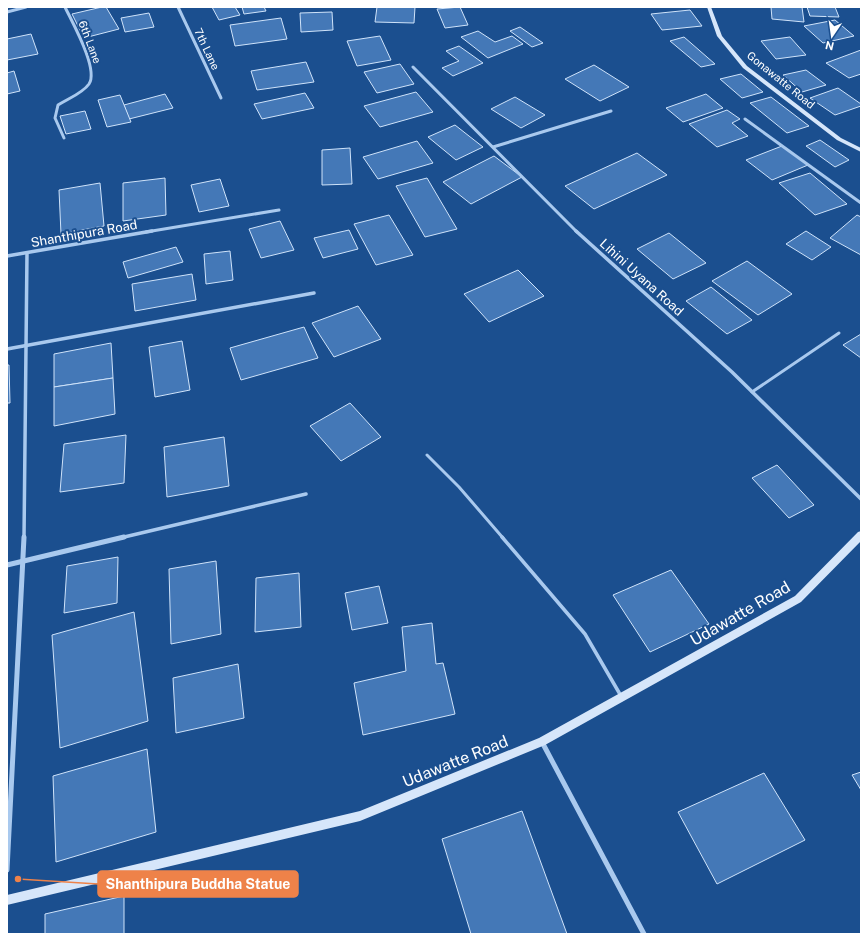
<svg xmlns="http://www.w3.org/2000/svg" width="868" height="941" viewBox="0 0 868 941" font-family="'Public Sans',sans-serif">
	<rect width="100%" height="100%" fill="#1b4f8f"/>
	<g fill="#4478b7" stroke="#cfe3fa">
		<polygon points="102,7 106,7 119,29 84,38 72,14"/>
		<polygon points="212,7 235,7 240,15 219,20"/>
		<polygon points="242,7 264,7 266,11 244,14"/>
		<polygon points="377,7 415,7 414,23 375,22"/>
		<polygon points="460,7 468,25 445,28 437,9"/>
		<polygon points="771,7 802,7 804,22 772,19"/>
		<polygon points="807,7 835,7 839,17 810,16"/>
		<polygon points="690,10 702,26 662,30 651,14"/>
		<polygon points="332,12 333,30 301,32 300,13"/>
		<polygon points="149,13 154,27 125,32 121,18"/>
		<polygon points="281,18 287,39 235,46 230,25"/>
		<polygon points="835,20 854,36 823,43 804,26"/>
		<polygon points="520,27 543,43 532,47 510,31"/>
		<polygon points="478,31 495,42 512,36 523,44 488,58 461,37"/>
		<polygon points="31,34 38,54 7,60 7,39"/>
		<polygon points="380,36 391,60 357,66 347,41"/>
		<polygon points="684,37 715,64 701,67 670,41"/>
		<polygon points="790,37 806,55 776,59 761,41"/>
		<polygon points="459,46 483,63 453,76 442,68 459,61 446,51"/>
		<polygon points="861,50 861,74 849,78 826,63"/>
		<polygon points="306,62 314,82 257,90 251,71"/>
		<polygon points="400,64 414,84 377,93 364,72"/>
		<polygon points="594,65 629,87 600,101 565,79"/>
		<polygon points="806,70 826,85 802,92 783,75"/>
		<polygon points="14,71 20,91 7,94 7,73"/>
		<polygon points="741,74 763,92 742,98 720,79"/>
		<polygon points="838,88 861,104 861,106 835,115 810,98"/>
		<polygon points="416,92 433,112 380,127 364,106"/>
		<polygon points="305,93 314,108 262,119 254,104"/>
		<polygon points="165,94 173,108 129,119 124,105"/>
		<polygon points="706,94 723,108 683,122 666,108"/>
		<polygon points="120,95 131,122 107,127 98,100"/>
		<polygon points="515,97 545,115 521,128 491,109"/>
		<polygon points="771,97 809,126 787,133 750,103"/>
		<polygon points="727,110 740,119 732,123 748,136 717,147 689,124"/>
		<polygon points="85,111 91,129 66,134 60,116"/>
		<polygon points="455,125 483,147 456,160 428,137"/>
		<polygon points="820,140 849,160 835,167 806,146"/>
		<polygon points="417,141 433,163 378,179 363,157"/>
		<polygon points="782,146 808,165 772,180 746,160"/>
		<polygon points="350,148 352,184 322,185 322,150"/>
		<polygon points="637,153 667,175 594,209 565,186"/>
		<polygon points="494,156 522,177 471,204 443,182"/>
		<polygon points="810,173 847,204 815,215 779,183"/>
		<polygon points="165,178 166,215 123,221 123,183"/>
		<polygon points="427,178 457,229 425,237 396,186"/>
		<polygon points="220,179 229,206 199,212 191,185"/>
		<polygon points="100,183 104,226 61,234 59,190"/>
		<polygon points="389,215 413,255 376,265 354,224"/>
		<polygon points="857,215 861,217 861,255 830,238"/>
		<polygon points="280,221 294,250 261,258 249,229"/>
		<polygon points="349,230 358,249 323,258 314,238"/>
		<polygon points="806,231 831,247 812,260 786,244"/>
		<polygon points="669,233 706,263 673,279 637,249"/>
		<polygon points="176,247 183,262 128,278 123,262"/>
		<polygon points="230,251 233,280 206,284 204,254"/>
		<polygon points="747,261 792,294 758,315 712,281"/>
		<polygon points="518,270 544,296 489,322 464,294"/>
		<polygon points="192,274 196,300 135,311 132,284"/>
		<polygon points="711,287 752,320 727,334 686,301"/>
		<polygon points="358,306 381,339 334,357 312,323"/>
		<polygon points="304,327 318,358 241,380 230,348"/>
		<polygon points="861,334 861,358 843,345"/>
		<polygon points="182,341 190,390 155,397 149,347"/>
		<polygon points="111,343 113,378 54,387 54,354"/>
		<polygon points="7,365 9,365 10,403 7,403"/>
		<polygon points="113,378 115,414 54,426 54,387"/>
		<polygon points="350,403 381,437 341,461 310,426"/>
		<polygon points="126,435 124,483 60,492 64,444"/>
		<polygon points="224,437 229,486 167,497 164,447"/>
		<polygon points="777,465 814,505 789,518 752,478"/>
		<polygon points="118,557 117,603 64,613 67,566"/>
		<polygon points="216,561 221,634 171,644 169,569"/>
		<polygon points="671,570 709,624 650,652 613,595"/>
		<polygon points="299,573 301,627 255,632 256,578"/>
		<polygon points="379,586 388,623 352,630 345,593"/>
		<polygon points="134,612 148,721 60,748 52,635"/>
		<polygon points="432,623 436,664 443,663 455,714 363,735 354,683 406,671 402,627"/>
		<polygon points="238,664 244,718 176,733 173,678"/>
		<polygon points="147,749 156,832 56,862 53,776"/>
		<polygon points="861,772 861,790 852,775"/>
		<polygon points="764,773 805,840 717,884 678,812"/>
		<polygon points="522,811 567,934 471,934 442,839"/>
		<polygon points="124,896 124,934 45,934 45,914"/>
	</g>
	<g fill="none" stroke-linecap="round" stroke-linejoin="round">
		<g stroke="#a9c9ee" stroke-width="3">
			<polyline points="752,392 839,333"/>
			<polyline points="427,455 459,487 503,538"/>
		</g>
		<polyline stroke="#a9c9ee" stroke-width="3.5" points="502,537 585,634 621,696"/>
		<g stroke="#a9c9ee" stroke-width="3">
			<polyline points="178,7 221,98"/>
			<polyline points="7,12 26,7"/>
			<polyline points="413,67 577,232"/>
			<polyline points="745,119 861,203"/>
			<path d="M64 138 55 118 58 105C67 99 82 94 89 84 99 69 72 22 65 7"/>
			<polyline points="493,147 611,111"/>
			<polyline points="146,232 279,210"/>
		</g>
		<g stroke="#a9c9ee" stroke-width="3.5">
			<polyline points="576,231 732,372 861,499"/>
			<polyline points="7,256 152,231"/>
			<polyline points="7,349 314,293"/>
			<polyline points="24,538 27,253"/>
			<polyline points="120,538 306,494"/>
		</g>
		<g stroke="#a9c9ee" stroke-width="5">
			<polyline points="7,565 124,537"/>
			<polyline points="542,742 644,934"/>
			<polyline points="7,870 24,537"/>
		</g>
		<g fill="#d6e6fa" fill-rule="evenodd">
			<polygon points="707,7 711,7 722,36 747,66 841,138 861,148 861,152 837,140 743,68 717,36"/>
			<polygon points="861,531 861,541 801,602 545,745 360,821 7,905 7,895 360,811 539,738 795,596 858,532"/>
		</g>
	</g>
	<g text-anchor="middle" stroke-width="4" stroke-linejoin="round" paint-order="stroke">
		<g font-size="11" fill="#fff" stroke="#1b4f8f">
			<text transform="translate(90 42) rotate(69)" y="4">6th Lane</text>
			<text transform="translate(207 49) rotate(65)" y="4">7th Lane</text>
			<text transform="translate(781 80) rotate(39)" y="4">Gonawatte Road</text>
		</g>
		<g font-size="13" fill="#fff" stroke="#1b4f8f">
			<text transform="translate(84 233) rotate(-10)" y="5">Shanthipura Road</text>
			<text transform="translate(642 277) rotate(42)" y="5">Lihini Uyana Road</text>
		</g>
		<g font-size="16" fill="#fff" stroke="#1b4f8f">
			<text transform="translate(740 613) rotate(-30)" y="6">Udawatte Road</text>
			<text transform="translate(455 761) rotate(-22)" y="6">Udawatte Road</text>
		</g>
	</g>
	<path fill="none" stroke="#ee8249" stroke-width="1.5" d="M18 879L98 884"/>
	<circle fill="#ee8249" stroke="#1b4f8f" stroke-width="1.5" cx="18" cy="879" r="4"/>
	<rect fill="#ee8249" stroke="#ee8249" stroke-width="1.5" x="98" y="871" width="200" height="26" rx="4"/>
	<g font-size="14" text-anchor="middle" font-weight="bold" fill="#fff">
		<text x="198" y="889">Shanthipura Buddha Statue</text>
	</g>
	<rect width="868" height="941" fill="none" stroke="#ffffff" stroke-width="16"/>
	<g transform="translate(832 36) rotate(193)" stroke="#1b4f8f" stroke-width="3" paint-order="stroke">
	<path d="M0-3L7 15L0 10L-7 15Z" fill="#ffffff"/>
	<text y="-6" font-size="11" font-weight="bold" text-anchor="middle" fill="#ffffff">N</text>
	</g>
</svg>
